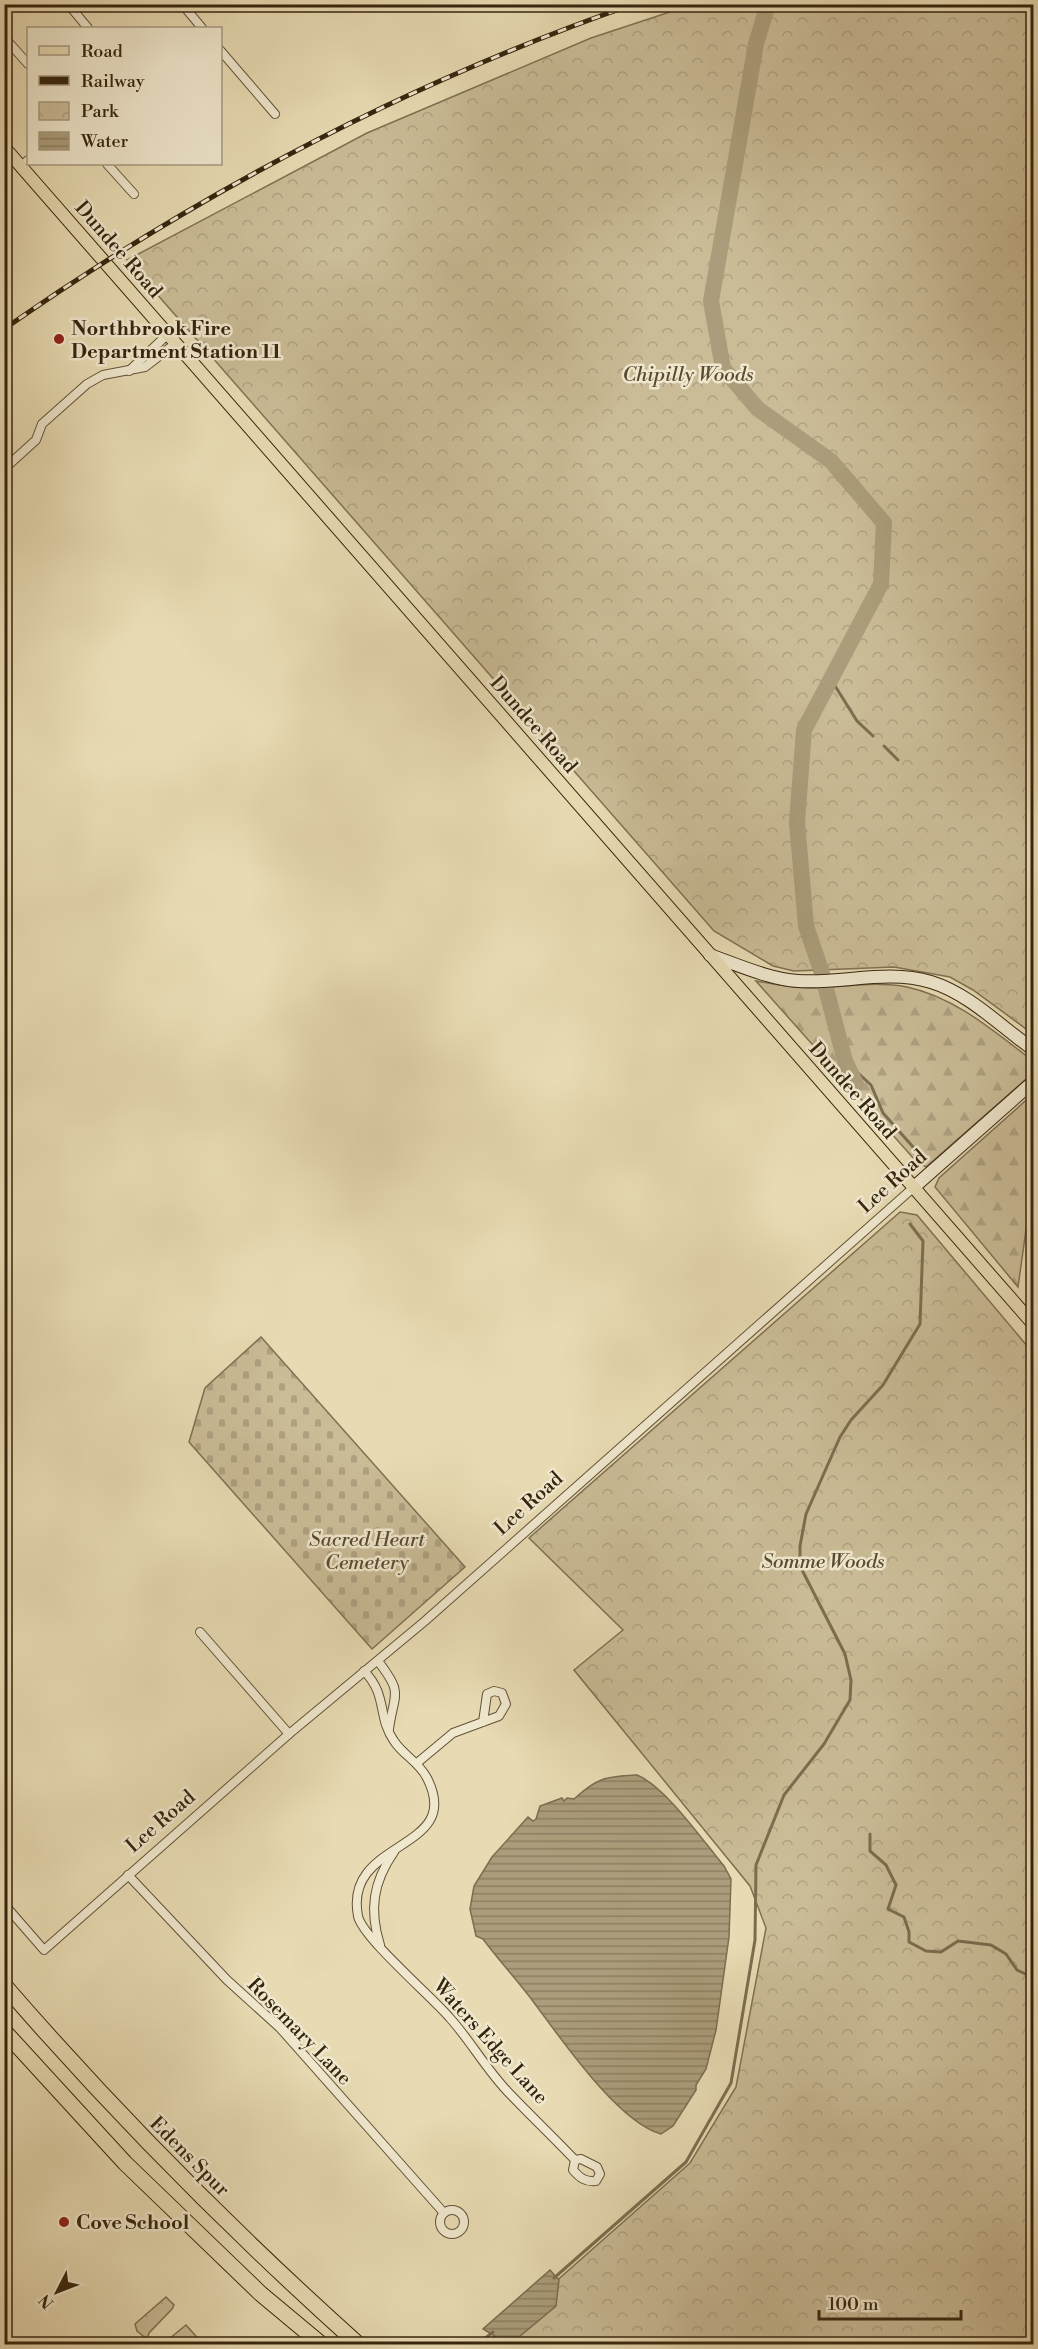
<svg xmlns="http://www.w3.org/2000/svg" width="1038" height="2349" viewBox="0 0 1038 2349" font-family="'Libre Bodoni',serif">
	<defs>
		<pattern id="forest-firs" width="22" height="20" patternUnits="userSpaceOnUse" patternTransform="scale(1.5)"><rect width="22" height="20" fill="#cabc97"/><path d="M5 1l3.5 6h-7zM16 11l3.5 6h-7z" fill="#aea181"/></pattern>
		<pattern id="cemetery-stones" width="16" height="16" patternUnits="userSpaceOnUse" patternTransform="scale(1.5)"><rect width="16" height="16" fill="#cabc97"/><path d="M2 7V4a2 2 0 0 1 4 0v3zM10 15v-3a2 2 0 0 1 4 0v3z" fill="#aea181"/></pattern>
		<pattern id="park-crowns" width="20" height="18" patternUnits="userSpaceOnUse" patternTransform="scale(1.5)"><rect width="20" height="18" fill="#cabc97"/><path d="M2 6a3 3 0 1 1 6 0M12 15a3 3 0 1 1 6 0" fill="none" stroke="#aea181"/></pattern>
		<pattern id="water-rules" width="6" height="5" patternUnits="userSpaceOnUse" patternTransform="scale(1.5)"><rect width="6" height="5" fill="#ab9d7b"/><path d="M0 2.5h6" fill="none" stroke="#8c8063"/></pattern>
	</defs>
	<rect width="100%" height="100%" fill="#e8dbb3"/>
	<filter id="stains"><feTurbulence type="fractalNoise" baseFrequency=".00333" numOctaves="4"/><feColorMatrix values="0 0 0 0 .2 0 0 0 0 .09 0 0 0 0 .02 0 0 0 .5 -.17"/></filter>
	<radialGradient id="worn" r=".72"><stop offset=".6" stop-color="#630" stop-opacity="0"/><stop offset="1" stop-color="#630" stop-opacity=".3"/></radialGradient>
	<g fill="url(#forest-firs)" stroke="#807052" stroke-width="1.5">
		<path d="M756 981C774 984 792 988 811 988 843 988 875 980 907 987 955 997 995 1032 1033 1061V1073L926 1167 914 1159Z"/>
		<polygon points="1033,1094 1033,1180 1018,1287 935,1187 939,1178"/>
	</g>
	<polygon fill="url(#cemetery-stones)" stroke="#807052" stroke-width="1.5" points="261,1337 465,1567 372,1649 189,1442 205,1388"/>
	<g fill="url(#park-crowns)" stroke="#807052" stroke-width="1.5">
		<polygon points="694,4 1033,5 1033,1034 973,990 950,977 894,967 794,971 773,966 714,931 127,260 367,133 591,38"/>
		<polygon points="900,1212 917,1215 1033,1353 1033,2344 485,2344 690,2163 736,2087 766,1928 750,1886 574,1670 623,1630 529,1538"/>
		<polygon points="166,2297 174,2305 172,2309 149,2333 147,2339 137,2331 135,2324"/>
	</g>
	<polygon fill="#cabc97" stroke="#807052" stroke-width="1.5" points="186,2325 203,2344 163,2344"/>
	<g fill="url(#water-rules)" stroke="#7c6d4f" stroke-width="1.5">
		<path d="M637 1775C666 1787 703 1841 724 1866L731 1879 729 1937 716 2030 706 2069 696 2085V2090L673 2126 661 2134C618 2122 562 2040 535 2004 519 1982 500 1962 483 1939L476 1936 470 1909 474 1886 492 1857 528 1817 533 1821 536 1819 540 1806 562 1798 564 1801 567 1798 574 1799C598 1777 605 1777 637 1775Z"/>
		<polygon points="550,2270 559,2280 556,2306 513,2342 504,2342 483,2329"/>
	</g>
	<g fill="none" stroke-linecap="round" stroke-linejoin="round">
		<g stroke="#7c6d4f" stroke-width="3">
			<polyline points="832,681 857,721 873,736"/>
			<polyline points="884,746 898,760"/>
			<polyline points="845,1061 871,1085 883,1113 921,1156"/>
			<polyline points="870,1834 870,1851 886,1865 896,1885 888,1909 904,1917 909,1932 909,1942 926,1951 941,1952 958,1941 991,1945 1006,1954 1017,1970 1034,1978"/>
			<polyline points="554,2278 686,2162 731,2083 755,1940 756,1865 784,1795 824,1744 850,1700 851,1680 845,1654 800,1566 800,1546 806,1514 840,1437 851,1420 883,1385 920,1324 923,1241 910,1224"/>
			<polyline points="478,2344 493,2332"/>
		</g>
		<polyline stroke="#ab9d7b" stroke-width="16" points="768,4 756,44 711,301 723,368 758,409 831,461 884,523 881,584 804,730 797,822 806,926 821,970 845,1061 856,1084"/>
		<defs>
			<g id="street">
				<polyline points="68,4 88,28"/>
				<polyline points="182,4 202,28"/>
				<polyline points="4,37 28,64"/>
				<polyline points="220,50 275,114"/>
				<polyline points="107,164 134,194"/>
				<polyline points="21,166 28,160"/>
				<polyline points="129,371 168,334"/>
				<polyline points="4,469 36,440 42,424 87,384 103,375 145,367 176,343"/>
				<polyline points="200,1632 289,1734"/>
				<path d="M378 1661C404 1695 394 1692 389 1729"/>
				<path d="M364 1671C388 1695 377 1717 394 1741 403 1755 419 1762 427 1778 465 1852 343 1838 358 1916 362 1937 431 1996 449 2017 470 2040 486 2069 508 2092 530 2115 553 2137 575 2160L573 2170C580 2178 585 2182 596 2181L600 2174 597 2167 581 2159 575 2160"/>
				<polyline points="417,1763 453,1733 499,1716 506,1704 502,1693 494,1691 487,1694 483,1722"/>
				<polyline points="128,1875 227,1980 280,2028 444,2213"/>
				<polyline points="4,1904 44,1950 289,1734 425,1621 913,1188"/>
				<path d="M380 1945C369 1910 373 1882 394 1852"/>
				<circle cx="452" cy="2222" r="12"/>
			</g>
			<g id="secondary">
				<path d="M710 955C738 965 769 979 798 981 844 984 886 969 931 982 970 994 1001 1027 1034 1050"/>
				<polyline points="913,1188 1034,1081"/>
			</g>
			<polyline id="primary" points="4,147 1034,1325"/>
			<g id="highway">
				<path d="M4 1985C115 2113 233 2232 358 2344"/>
				<polyline points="4,2031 125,2163 261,2294 321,2344"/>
			</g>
		</defs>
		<use href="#street" stroke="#625237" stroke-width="10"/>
		<use href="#secondary" stroke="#36250e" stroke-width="14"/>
		<use href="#primary" stroke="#36250e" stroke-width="14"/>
		<use href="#highway" stroke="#36250e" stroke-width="17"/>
		<use href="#street" stroke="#f0e8ce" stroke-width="8"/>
		<use href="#secondary" stroke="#f0e8ce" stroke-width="12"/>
		<use href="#primary" stroke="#e8dbb3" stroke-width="12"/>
		<use href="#highway" stroke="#e8dbb3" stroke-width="15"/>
		<defs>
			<path id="rail" d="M4 329C199 193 409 82 634 4"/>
		</defs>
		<use href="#rail" stroke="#36250e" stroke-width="5"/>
		<use href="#rail" stroke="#f0e8ce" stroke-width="3" stroke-dasharray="9" stroke-linecap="butt"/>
	</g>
	<g fill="#8f2418" stroke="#f0e8ce" stroke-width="2">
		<circle cx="59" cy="339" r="6"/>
		<circle cx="64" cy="2222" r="6"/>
	</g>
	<g text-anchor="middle" stroke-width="5" stroke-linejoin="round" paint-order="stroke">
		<g font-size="20" fill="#36250e" stroke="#f0e8ce">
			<text transform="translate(119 249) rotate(49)" y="7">Dundee Road</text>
			<text transform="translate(534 724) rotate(49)" y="7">Dundee Road</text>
			<text transform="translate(853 1090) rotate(49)" y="7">Dundee Road</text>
			<text transform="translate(892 1181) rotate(-42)" y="7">Lee Road</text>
			<text transform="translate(528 1503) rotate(-42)" y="7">Lee Road</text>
			<text transform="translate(160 1821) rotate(-41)" y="7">Lee Road</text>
			<text transform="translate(300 2031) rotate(46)" y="7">Rosemary Lane</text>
			<text transform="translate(491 2041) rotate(48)" y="7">Waters Edge Lane</text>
			<text transform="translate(190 2156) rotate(45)" y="7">Edens Spur</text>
		</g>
		<g font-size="20" font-weight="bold" fill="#36250e" stroke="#f0e8ce" text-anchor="start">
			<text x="71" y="335">Northbrook Fire<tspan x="71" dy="23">Department Station 11</tspan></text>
			<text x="76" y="2229">Cove School</text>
		</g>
		<g font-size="20" font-style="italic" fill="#5b4b30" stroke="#f0e8ce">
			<text x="688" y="381">Chipilly Woods</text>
			<text x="367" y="1546">Sacred Heart<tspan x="367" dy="23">Cemetery</tspan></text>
			<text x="823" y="1568">Somme Woods</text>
		</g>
	</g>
	<rect width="1038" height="2349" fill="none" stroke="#e8dbb3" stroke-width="24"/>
	<rect x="6" y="6" width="1026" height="2337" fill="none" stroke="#36250e" stroke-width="3"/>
	<rect x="12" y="12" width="1014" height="2325" fill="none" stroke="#36250e" stroke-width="1.5"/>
	<rect x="27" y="27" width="195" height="138" fill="#f0e8ce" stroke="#a69a81" stroke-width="1.5"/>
	<rect x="39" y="46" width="30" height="9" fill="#e8dbb3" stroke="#a69a81" stroke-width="1.5"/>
	<text x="81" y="57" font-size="18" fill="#36250e">Road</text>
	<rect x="39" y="76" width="30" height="9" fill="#36250e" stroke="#a69a81" stroke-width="1.5"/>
	<text x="81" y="87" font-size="18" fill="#36250e">Railway</text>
	<rect x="39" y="102" width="30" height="18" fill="url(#park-crowns)" stroke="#a69a81" stroke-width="1.5"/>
	<text x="81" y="117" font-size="18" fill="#36250e">Park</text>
	<rect x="39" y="132" width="30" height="18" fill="url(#water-rules)" stroke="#a69a81" stroke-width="1.5"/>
	<text x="81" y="147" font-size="18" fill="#36250e">Water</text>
	<g transform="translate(57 2292) rotate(228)" stroke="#f0e8ce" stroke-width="4.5" paint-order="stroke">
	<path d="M0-4.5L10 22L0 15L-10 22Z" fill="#36250e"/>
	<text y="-9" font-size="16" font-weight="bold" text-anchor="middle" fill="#36250e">N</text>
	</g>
	<path d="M819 2310v9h142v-9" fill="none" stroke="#36250e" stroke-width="3"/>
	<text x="828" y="2310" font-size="18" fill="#36250e" stroke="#f0e8ce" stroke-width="4.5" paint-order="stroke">100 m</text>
	<rect width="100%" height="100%" filter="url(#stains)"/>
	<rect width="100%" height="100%" fill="url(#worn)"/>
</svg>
